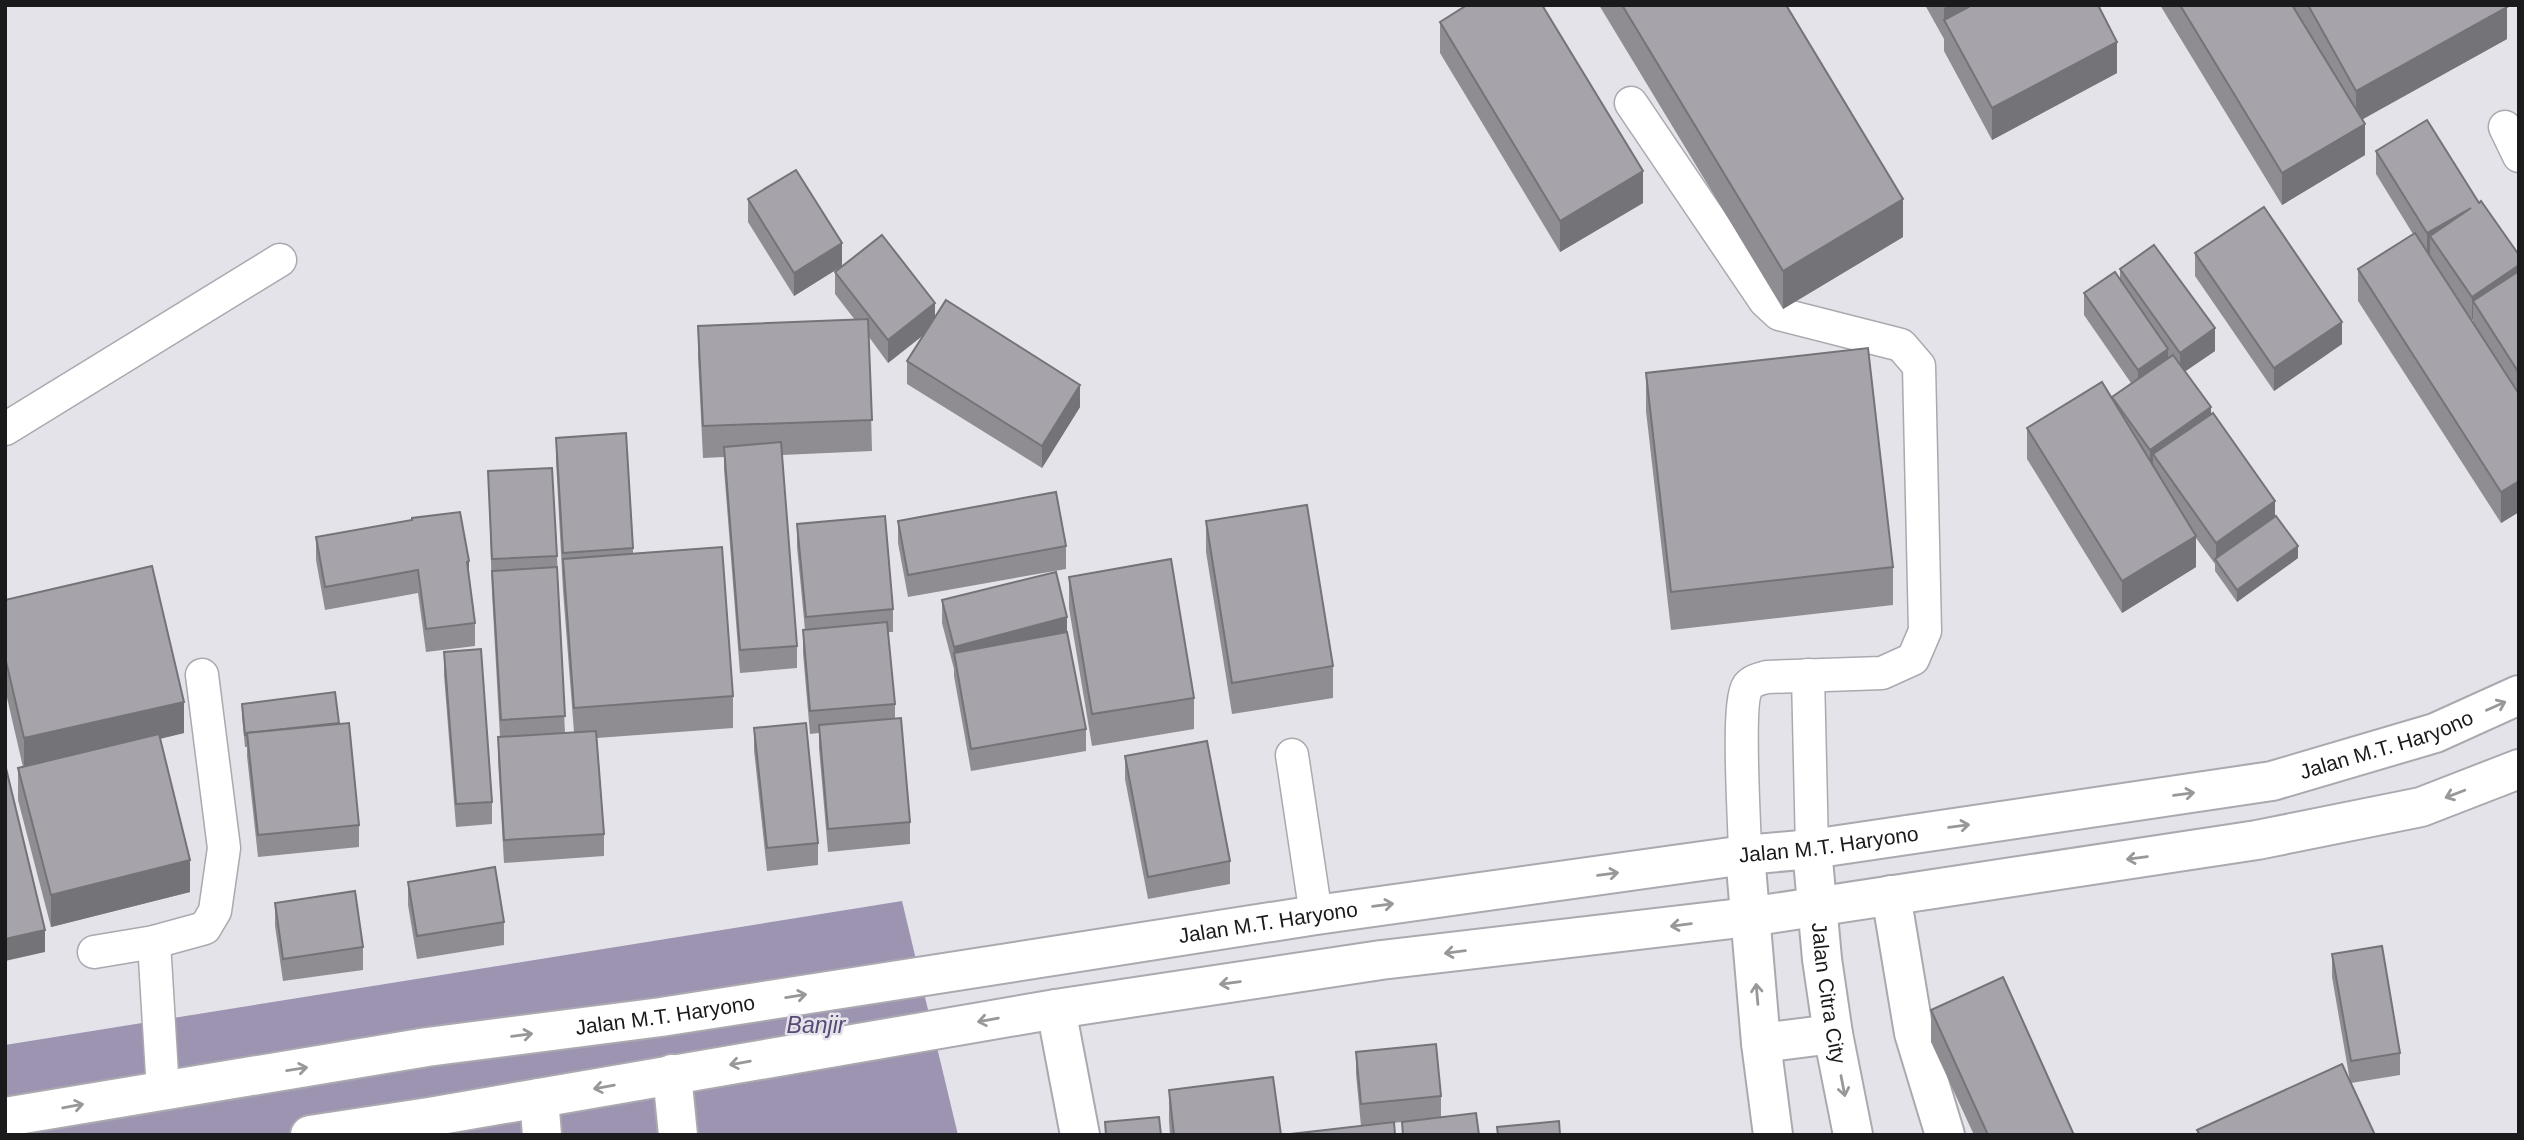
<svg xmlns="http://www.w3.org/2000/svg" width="2524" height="1140" viewBox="0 0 2524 1140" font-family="Helvetica,sans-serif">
	<rect width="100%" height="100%" fill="#e4e3e9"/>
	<polygon fill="#9d94b2" points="902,901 958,1135 5,1135 5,1045"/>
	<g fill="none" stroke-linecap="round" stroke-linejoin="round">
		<defs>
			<g id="lane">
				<path d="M1631 103 1765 301 1779 314 1901 345 1919 366 1925 631 1913 659 1882 673 1767 677C1760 679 1753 680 1748 686 1736 703 1745 827 1745 855"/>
				<polyline points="2505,127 2519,156"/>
				<polyline points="5,429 280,260"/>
				<polyline points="1808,675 1812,849"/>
				<polyline points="1292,755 1316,915"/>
				<polyline points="154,942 205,928 215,911 224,848 202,675"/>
				<polyline points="94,952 154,942 163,1091"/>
			</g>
			<g id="street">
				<path id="s1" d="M1812 849 1822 959 1833 1034 1853 1135"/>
				<polyline points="1745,855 1761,1043 1773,1135"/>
				<polyline points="1891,895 1914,1033 1945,1135"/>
				<polyline points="1056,1009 1080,1135"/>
				<polyline points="1761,1043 1833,1034"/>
				<polyline points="672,1074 678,1135"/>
				<polyline points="539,1098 542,1135"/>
			</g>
			<g id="primary">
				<path id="s2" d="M5 1117 427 1047 661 1017 1316 915 1745 855 1812 849 2272 781 2435 733 2519 695"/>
				<polyline points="310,1135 429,1117 1056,1009 1381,960 1749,917 2257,840 2421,807 2519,769"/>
			</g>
		</defs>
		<use href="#lane" stroke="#aba9af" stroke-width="35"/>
		<use href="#street" stroke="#aba9af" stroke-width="42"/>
		<use href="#primary" stroke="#aba9af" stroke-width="42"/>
		<use href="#lane" stroke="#fff" stroke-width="32"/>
		<use href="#street" stroke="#fff" stroke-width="38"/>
		<use href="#primary" stroke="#fff" stroke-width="38"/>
	</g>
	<g fill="#8f8d92" fill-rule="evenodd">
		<polygon points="1599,5 1786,5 1903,237 1783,309"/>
		<polygon points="1925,5 2098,5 2117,73 1992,140 1944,51 1944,39"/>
		<polygon points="2160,5 2506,5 2507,39 2362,119 2365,155 2282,205"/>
		<polygon points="1440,22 1643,203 1560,252 1440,53"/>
		<path d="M2376 151 2479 203 2519 255V512L2501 523 2358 301V269L2413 234 2376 174ZM2456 297 2472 320 2473 319V323Z"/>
		<polygon points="748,199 842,266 935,317 1080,407 1042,468 907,384 907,361 923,335 888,363 869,337 872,451 782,455 797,646 797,668 740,673 724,469 724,457 703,458 698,357 698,326 855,320 835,294 835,272 842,266 794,296 748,222"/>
		<polygon points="2195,253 2342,344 2274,391 2195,276"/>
		<polygon points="2120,269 2215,351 2185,371 2275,517 2298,558 2237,602 2215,571 2215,564 2196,538 2196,567 2122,613 2027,459 2027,428 2112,399 2112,397 2131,383 2084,315 2084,293 2120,280"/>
		<polygon points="1646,373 1893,567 1893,605 1671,630 1646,411"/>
		<polygon points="556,438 633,548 633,554 733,696 733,728 597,738 604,834 604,856 504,863 498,760 498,737 500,737 492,593 488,471 557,556 565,733 574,732 563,591 556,460"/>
		<polygon points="898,521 1066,546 1066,569 908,597 898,543"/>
		<polygon points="1206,521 1333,666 1333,698 1232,714 1206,552"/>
		<polygon points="797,524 893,609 893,632 888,632 895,704 895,718 910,822 910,844 828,852 819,748 819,733 810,734 803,653 803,630 805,630 797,547"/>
		<polygon points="316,537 469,582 475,623 475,646 426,652 418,593 325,610 316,560"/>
		<polygon points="1069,577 1194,698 1194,729 1092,746 1069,608"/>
		<polygon points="5,600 184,733 160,739 190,892 51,927 18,800 18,768 23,767 5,689"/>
		<polygon points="942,600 1067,632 1086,729 1086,751 971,771 954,676 954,669 942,623"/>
		<polygon points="444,652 492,802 492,824 456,827 444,675"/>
		<polygon points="335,692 339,724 359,825 359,847 258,857 247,756 247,747 245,747 242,716 242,704"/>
		<polygon points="754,728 818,843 818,865 767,871 754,750"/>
		<polygon points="1125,756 1230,861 1230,884 1148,899 1125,779"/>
		<polygon points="408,882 504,922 504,945 417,959 408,905"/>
		<polygon points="275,903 363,947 363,970 283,981 275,926"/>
		<polygon points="2332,954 2400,1053 2400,1075 2351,1083 2375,1135 2197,1135 2197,1130 2350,1081 2332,977"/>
		<polygon points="1931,1010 2074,1135 1974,1135 1931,1042"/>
		<polygon points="1356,1052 1441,1096 1441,1117 1479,1135 1402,1135 1402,1122 1361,1126 1356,1074"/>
		<polygon points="1169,1090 1281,1135 1170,1135 1169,1121"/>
	</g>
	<g fill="#747377">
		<polygon points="1949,5 2009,5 1944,20 1944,8"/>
		<polygon points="2507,7 2507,39 2356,123 2356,91"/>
		<polygon points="2117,42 2117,73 1992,140 1992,108"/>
		<polygon points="2365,124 2365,155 2282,205 2282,173"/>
		<polygon points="1643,171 1643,203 1560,252 1560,221"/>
		<polygon points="1903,199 1903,237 1783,309 1783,271"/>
		<polygon points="2471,208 2430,236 2430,254 2427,256 2427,233"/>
		<polygon points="842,243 842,266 794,296 794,273"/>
		<polygon points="2519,265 2519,287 2473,301 2473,319 2472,320 2472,297"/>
		<polygon points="935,303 935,326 888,363 888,340"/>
		<polygon points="2342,322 2342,344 2274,391 2274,368"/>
		<polygon points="2215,328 2215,351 2180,375 2180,353"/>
		<polygon points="2168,349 2168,372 2138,393 2138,370"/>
		<polygon points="1080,385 1080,407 1042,468 1042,446"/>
		<polygon points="2211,407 2211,430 2153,454 2153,470 2150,473 2150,450"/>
		<polygon points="2519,481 2519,512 2501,523 2501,492"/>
		<polygon points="2275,501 2275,523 2216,560 2216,543"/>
		<polygon points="2196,536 2196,567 2122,613 2122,581"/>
		<polygon points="2298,546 2298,558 2237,602 2237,590"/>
		<polygon points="469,561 469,583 467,562"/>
		<polygon points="1067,617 1067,640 954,653 954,647"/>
		<polygon points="184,702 184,733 24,770 24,738"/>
		<polygon points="190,860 190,892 51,927 51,895"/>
		<polygon points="45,930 45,952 5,961 5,939"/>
	</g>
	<g fill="#a6a4aa" stroke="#747377" stroke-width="2">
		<polygon points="1467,5 1542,5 1643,171 1560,221 1440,22"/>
		<polygon points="1622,5 1786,5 1903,199 1783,271"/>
		<polygon points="1972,5 2098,5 2117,42 1992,108 1944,20"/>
		<polygon points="2180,5 2292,5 2365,124 2282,173"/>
		<polygon points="2308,5 2506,5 2507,7 2356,91"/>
		<polygon points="2427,120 2479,203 2481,201 2519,255 2519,265 2472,297 2430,236 2471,208 2427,233 2376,151"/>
		<polygon points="796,170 842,243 794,273 748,199"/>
		<polygon points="2264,207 2342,322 2274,368 2195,253"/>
		<polygon points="2415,233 2519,394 2519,481 2501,492 2358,269"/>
		<polygon points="882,235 935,303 888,340 835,272"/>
		<polygon points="2154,245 2215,328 2180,353 2120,269"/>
		<polygon points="2519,271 2519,373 2473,301"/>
		<polygon points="2115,272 2168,349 2138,370 2084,293"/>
		<polygon points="946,300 1080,385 1042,446 907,361"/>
		<polygon points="868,319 872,420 703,426 698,326"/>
		<polygon points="1868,348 1893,567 1671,592 1646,373"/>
		<polygon points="2173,355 2211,407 2150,450 2112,397"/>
		<polygon points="2102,382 2196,536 2122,581 2027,428"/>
		<polygon points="2213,413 2275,501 2216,543 2153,454"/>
		<polygon points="626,433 633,548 563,553 556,438"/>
		<polygon points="781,442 797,646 740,650 724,447"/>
		<polygon points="552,468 557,556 492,559 488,471"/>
		<polygon points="1056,492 1066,546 908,575 898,521"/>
		<polygon points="1307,505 1333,666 1232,683 1206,521"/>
		<polygon points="460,512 469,561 467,562 475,623 426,629 418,570 325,587 316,537 412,520 412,518"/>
		<polygon points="885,516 893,609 806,617 797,524"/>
		<polygon points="2276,516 2298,546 2237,590 2215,559"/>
		<polygon points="722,547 733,696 574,708 563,559"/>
		<polygon points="1171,559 1194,698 1092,714 1069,577"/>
		<polygon points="152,566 184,702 24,738 5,657 5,600"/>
		<polygon points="557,567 565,716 501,720 492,571"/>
		<polygon points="1056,572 1067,617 954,647 942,600"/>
		<polygon points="887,622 895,704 810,711 803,630"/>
		<polygon points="1067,632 1086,729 971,749 954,653"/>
		<polygon points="481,649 492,802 456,804 444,652"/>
		<polygon points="335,692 339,723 247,733 247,735 245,735 242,704"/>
		<polygon points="901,718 910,822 828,829 819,725"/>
		<polygon points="349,723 359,825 258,835 247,733"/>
		<polygon points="806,723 818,843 767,848 754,728"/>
		<polygon points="596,731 604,834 504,840 498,737"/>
		<polygon points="159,734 190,860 51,895 18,768"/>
		<polygon points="1207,741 1230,861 1148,877 1125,756"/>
		<polygon points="5,764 45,930 5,939"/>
		<polygon points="495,867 504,922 417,936 408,882"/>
		<polygon points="355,891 363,947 283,959 275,903"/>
		<polygon points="2382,946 2400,1053 2351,1061 2332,954"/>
		<polygon points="2003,977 2074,1135 1988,1135 1931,1010"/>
		<polygon points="1436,1044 1441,1096 1361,1104 1356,1052"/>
		<polygon points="2342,1064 2375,1135 2200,1135 2197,1130"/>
		<polygon points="1273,1077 1281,1135 1174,1135 1169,1090"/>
		<polygon points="1476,1113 1479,1135 1403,1135 1402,1122"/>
		<polygon points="1159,1117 1161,1135 1106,1135 1105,1122"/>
		<polygon points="1559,1121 1560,1135 1498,1135 1497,1127"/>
		<polygon points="1394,1122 1395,1135 1291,1135 1291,1134"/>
	</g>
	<defs><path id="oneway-shaft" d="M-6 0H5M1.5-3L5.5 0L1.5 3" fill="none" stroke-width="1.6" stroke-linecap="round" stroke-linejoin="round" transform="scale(1.75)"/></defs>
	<g stroke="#989898">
		<use href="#oneway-shaft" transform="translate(2496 706) rotate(-24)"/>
		<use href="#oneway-shaft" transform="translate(2184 794) rotate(-8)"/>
		<use href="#oneway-shaft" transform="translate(2455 794) rotate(159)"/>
		<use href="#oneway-shaft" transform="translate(1959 826) rotate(-8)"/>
		<use href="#oneway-shaft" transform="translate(2137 858) rotate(172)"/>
		<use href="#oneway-shaft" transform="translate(1608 874) rotate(-8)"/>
		<use href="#oneway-shaft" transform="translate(1383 905) rotate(-8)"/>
		<use href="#oneway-shaft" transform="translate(1681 925) rotate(173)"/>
		<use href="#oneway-shaft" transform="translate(1455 952) rotate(173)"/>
		<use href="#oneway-shaft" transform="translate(1230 983) rotate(172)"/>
		<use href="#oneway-shaft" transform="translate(1757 994) rotate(-95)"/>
		<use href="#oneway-shaft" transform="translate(796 996) rotate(-9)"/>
		<use href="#oneway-shaft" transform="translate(988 1020) rotate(170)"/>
		<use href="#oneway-shaft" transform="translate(522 1035) rotate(-7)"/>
		<use href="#oneway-shaft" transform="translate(740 1063) rotate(170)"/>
		<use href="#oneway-shaft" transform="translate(297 1069) rotate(-9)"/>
		<use href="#oneway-shaft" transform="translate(1843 1086) rotate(79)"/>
		<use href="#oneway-shaft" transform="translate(604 1087) rotate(170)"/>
		<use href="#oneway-shaft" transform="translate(73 1106) rotate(-10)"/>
	</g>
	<g text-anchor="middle" stroke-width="5" stroke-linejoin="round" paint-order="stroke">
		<g font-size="21" fill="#1a191b" stroke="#e4e3e9">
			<text dy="7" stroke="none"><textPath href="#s2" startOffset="2412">Jalan M.T. Haryono</textPath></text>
			<text dy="7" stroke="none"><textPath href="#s2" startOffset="1844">Jalan M.T. Haryono</textPath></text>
			<text dy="7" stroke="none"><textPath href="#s2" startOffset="1278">Jalan M.T. Haryono</textPath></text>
			<text dy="7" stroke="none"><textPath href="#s1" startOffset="145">Jalan Citra City</textPath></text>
			<text dy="7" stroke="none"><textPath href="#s2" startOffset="668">Jalan M.T. Haryono</textPath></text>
		</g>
		<g font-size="23" font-style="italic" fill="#594976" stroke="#e4e3e9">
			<text x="816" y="1033">Banjir</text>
		</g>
	</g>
	<rect width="2524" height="1140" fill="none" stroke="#1a191b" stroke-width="14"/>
</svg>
